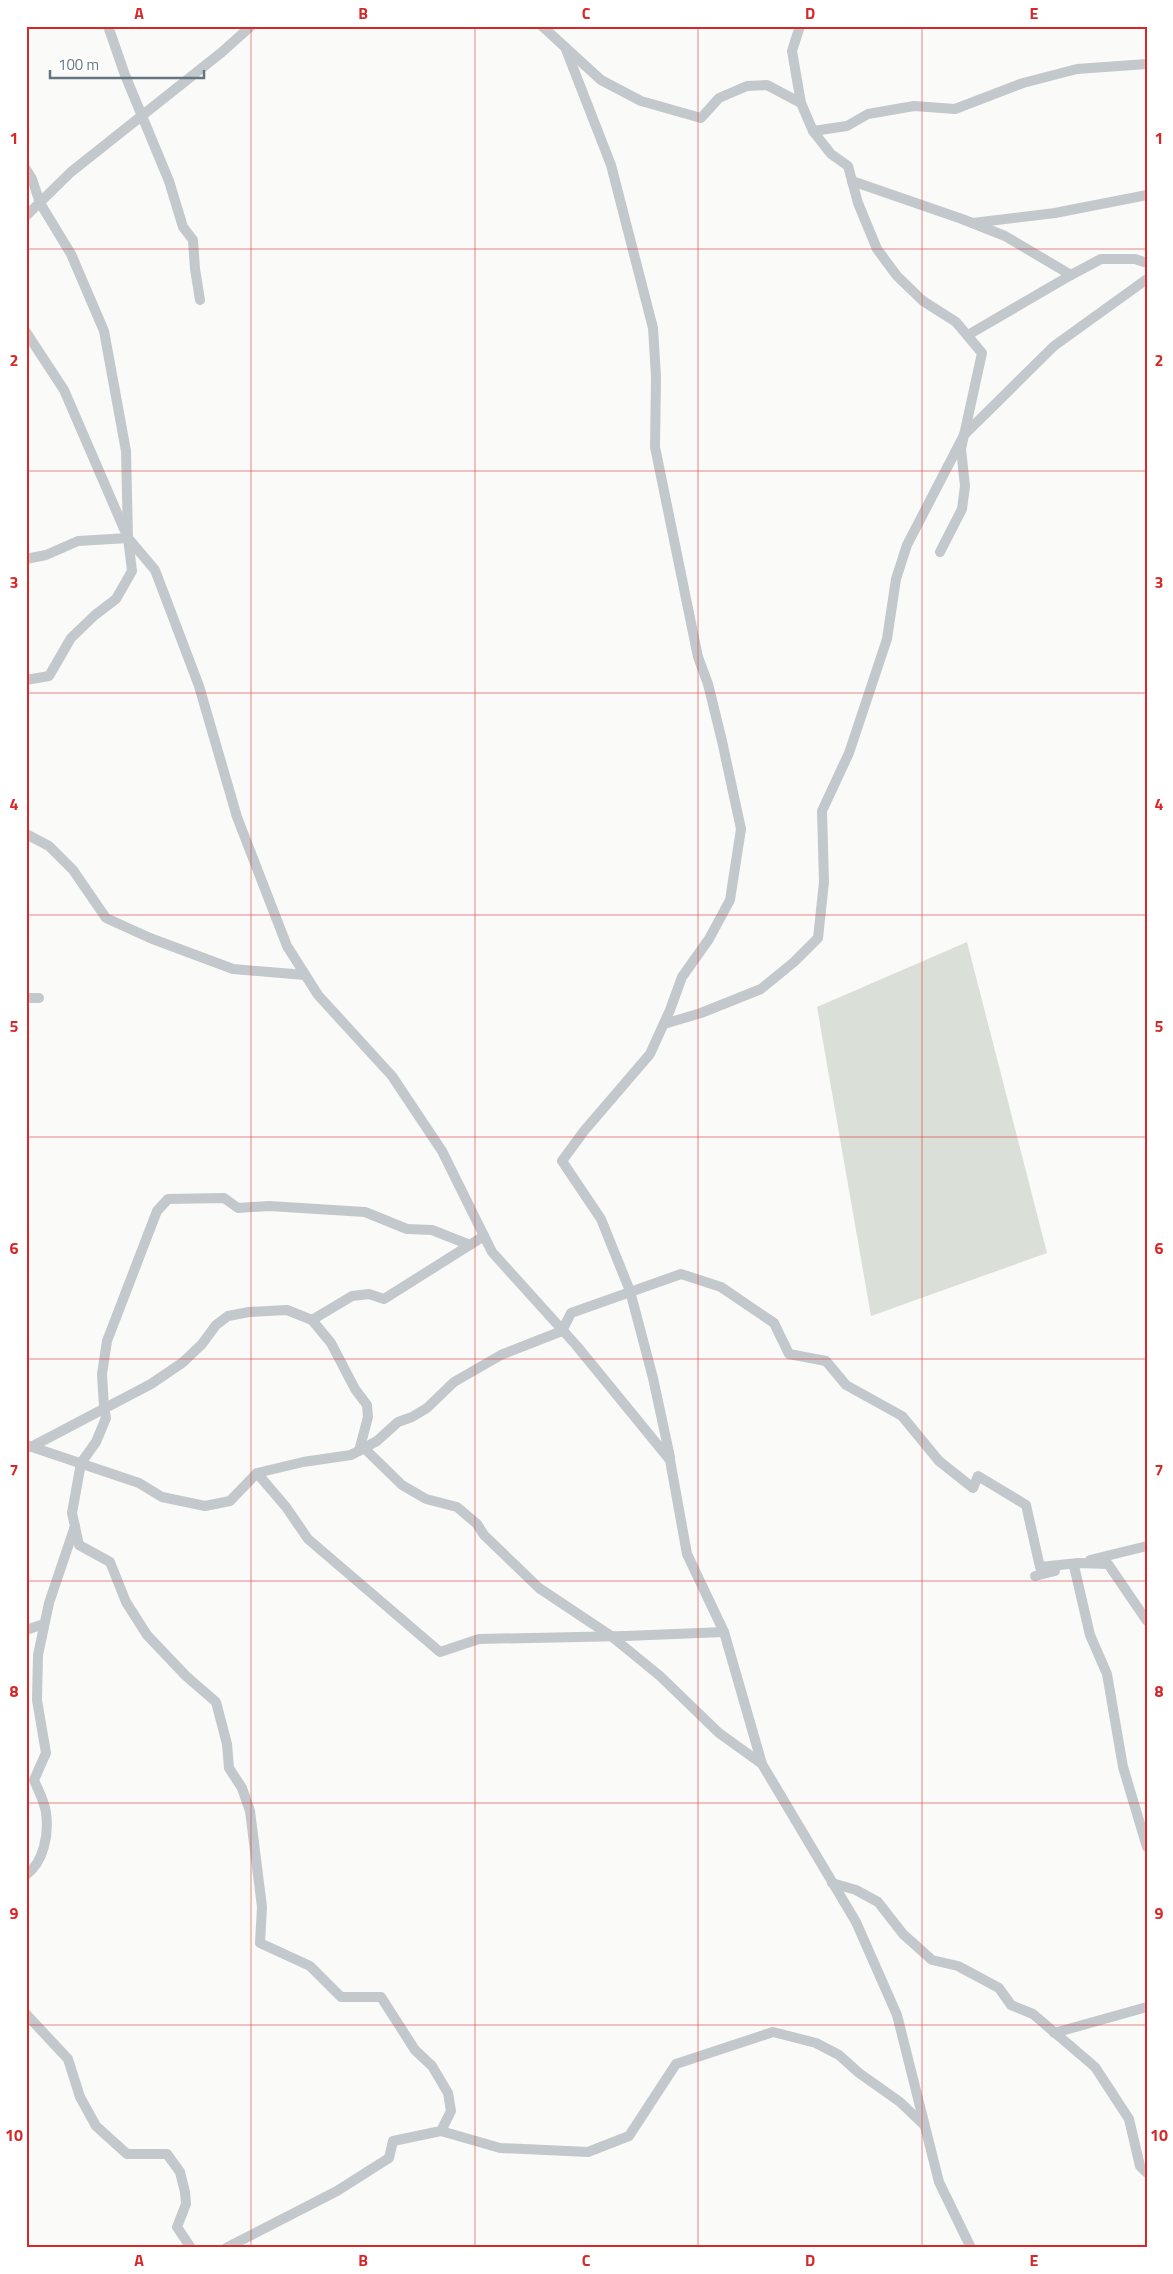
<svg xmlns="http://www.w3.org/2000/svg" width="1173" height="2274" viewBox="0 0 1173 2274" font-family="'Titillium Web',sans-serif">
	<rect width="100%" height="100%" fill="#fafaf8"/>
	<polygon fill="#dadfd7" points="967,942 1047,1253 871,1316 817,1007"/>
	<g fill="none" stroke-linecap="round" stroke-linejoin="round">
		<g stroke="#c3c8cc" stroke-width="10">
			<polyline points="108,26 125,75 169,181 183,227 193,240 195,269 200,300"/>
			<polyline points="542,26 601,80 641,101 701,118 719,98 747,86 767,85 801,103"/>
			<polyline points="800,26 792,51 801,103 813,131 831,154 848,166 858,203 877,249 897,276 923,301 956,322 982,353 961,449 965,486 962,509 940,552"/>
			<polyline points="565,47 611,165 653,328 656,377 655,447 698,657 708,684 722,741 741,829 730,900 709,939 682,977 670,1010 650,1054 584,1131 562,1161 601,1219 630,1291 653,1378 670,1457"/>
			<polyline points="813,131 847,126 868,114 914,106 955,109 1023,83 1077,69 1147,64"/>
			<polyline points="26,169 32,179 40,203 71,254 104,331 126,451 128,538 132,571 116,599 95,615 71,638 49,676 26,680"/>
			<polyline points="852,181 962,219 1005,236 1071,275 1101,259 1135,259 1147,263"/>
			<polyline points="26,216 71,172 222,52 251,26"/>
			<polyline points="973,223 1055,213 1147,195"/>
			<polyline points="26,332 64,390 128,538 155,570 199,686 237,817 287,946 318,995 392,1076 442,1151 492,1252 576,1345 670,1460 687,1554 724,1632 762,1764 856,1922 897,2015 939,2182 971,2248"/>
			<polyline points="968,335 1071,275"/>
			<polyline points="26,559 46,555 78,541 128,538"/>
			<polyline points="26,834 49,846 73,870 106,918 150,938 233,969 305,975"/>
			<polyline points="26,998 39,998"/>
			<polyline points="664,1024 701,1013 761,989 794,962 818,938 824,882 822,811 849,753 887,639 896,579 907,545 964,435 1054,346 1147,279"/>
			<polyline points="312,1320 352,1296 369,1294 384,1299 484,1236"/>
			<polyline points="26,1445 139,1483 162,1497 205,1506 230,1501 257,1473 303,1462 351,1455 377,1441 398,1422 412,1417 427,1408 454,1382 501,1355 562,1331 571,1313 681,1274 721,1287 774,1323 789,1354 826,1361 846,1385 902,1416 939,1461 973,1488 978,1476 1026,1505 1040,1567 1078,1563 1108,1564 1147,1621"/>
			<polyline points="31,1447 151,1384 182,1363 202,1344 216,1325 228,1316 249,1312 287,1310 312,1320 331,1343 355,1389 367,1405 368,1417 359,1451"/>
			<polyline points="364,1448 402,1485 426,1499 457,1507 477,1524 484,1535 539,1588 611,1636 660,1676 719,1733 762,1764"/>
			<polyline points="257,1473 286,1507 308,1539 440,1652 479,1639 626,1636 724,1632"/>
			<polyline points="1090,1560 1147,1546"/>
			<polyline points="1074,1566 1090,1635 1107,1674 1123,1767 1147,1847"/>
			<polyline points="1035,1576 1055,1571"/>
			<polyline points="26,1630 44,1624"/>
			<path d="M26 1875C44 1862 49 1834 46 1813 45 1802 38 1790 34 1780L46 1753 37 1700 38 1655 49 1603 75 1526"/>
			<polyline points="832,1883 856,1890 878,1902 903,1934 932,1960 958,1966 999,1988 1011,2005 1033,2014 1095,2067 1129,2119 1140,2166 1147,2173"/>
			<polyline points="26,2014 68,2059 80,2097 96,2126 127,2154 167,2154 180,2172 185,2192 186,2204 177,2227 191,2248"/>
			<polyline points="1054,2033 1147,2007"/>
			<polyline points="441,2131 451,2111 448,2093 432,2066 415,2050 381,1997 341,1997 310,1966 260,1943 262,1907 250,1811 242,1788 229,1768 227,1744 216,1702 186,1676 147,1635 126,1602 110,1562 79,1545 72,1513 81,1463 96,1442 106,1418 104,1407 102,1374 107,1341 157,1211 168,1199 224,1198 238,1208 269,1206 365,1212 407,1229 432,1230 470,1245"/>
			<polyline points="226,2248 337,2191 389,2158 393,2141 441,2131 500,2148 588,2152 629,2136 676,2064 773,2032 816,2043 839,2055 859,2073 900,2102 924,2125"/>
		</g>
	</g>
	<path fill="none" stroke="#d62828" stroke-width="1" stroke-opacity="0.55" d="M251 26V2248M475 26V2248M698 26V2248M922 26V2248M26 249H1147M26 471H1147M26 693H1147M26 915H1147M26 1137H1147M26 1359H1147M26 1581H1147M26 1803H1147M26 2025H1147"/>
	<rect width="1173" height="2274" fill="none" stroke="#ffffff" stroke-width="55"/>
	<path d="M50 70v8h154v-8" fill="none" stroke="#657683" stroke-width="2.5"/>
	<text x="58" y="70" font-size="15" fill="#657683" stroke="#ffffff" stroke-width="4" paint-order="stroke">100 m</text>
	<rect x="28" y="28" width="1118" height="2218" fill="none" stroke="#d62828" stroke-width="2"/>
	<g font-size="16" text-anchor="middle" font-weight="bold" fill="#d62828">
		<text x="139" y="19">A</text>
		<text x="363" y="19">B</text>
		<text x="586" y="19">C</text>
		<text x="810" y="19">D</text>
		<text x="1034" y="19">E</text>
		<text x="14" y="144">1</text>
		<text x="1159" y="144">1</text>
		<text x="14" y="366">2</text>
		<text x="1159" y="366">2</text>
		<text x="14" y="588">3</text>
		<text x="1159" y="588">3</text>
		<text x="14" y="810">4</text>
		<text x="1159" y="810">4</text>
		<text x="14" y="1032">5</text>
		<text x="1159" y="1032">5</text>
		<text x="14" y="1254">6</text>
		<text x="1159" y="1254">6</text>
		<text x="14" y="1476">7</text>
		<text x="1159" y="1476">7</text>
		<text x="14" y="1697">8</text>
		<text x="1159" y="1697">8</text>
		<text x="14" y="1919">9</text>
		<text x="1159" y="1919">9</text>
		<text x="14" y="2141">10</text>
		<text x="1159" y="2141">10</text>
		<text x="139" y="2266">A</text>
		<text x="363" y="2266">B</text>
		<text x="586" y="2266">C</text>
		<text x="810" y="2266">D</text>
		<text x="1034" y="2266">E</text>
	</g>
</svg>
